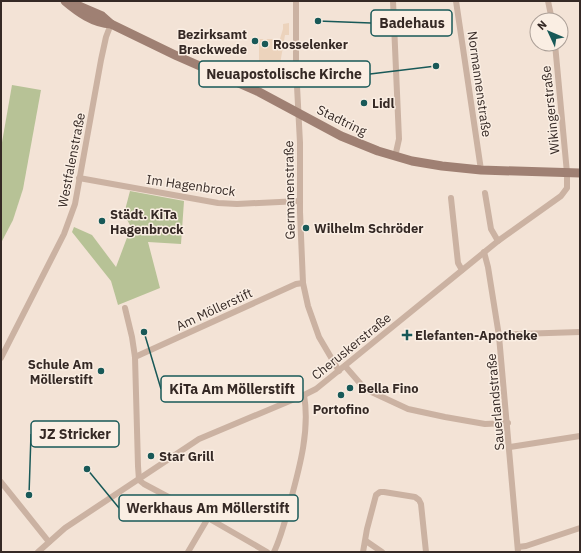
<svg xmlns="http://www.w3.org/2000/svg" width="581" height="553" viewBox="0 0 581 553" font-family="'IBM Plex Sans',sans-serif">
	<rect width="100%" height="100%" fill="#f3e3d6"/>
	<g fill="#b7c296">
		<polygon points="12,85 41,90 23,189 13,220 1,243 1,148"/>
		<polygon points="130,191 184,201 181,244 148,242 160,288 118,305 111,281 72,232 74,227 92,235 116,267 131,227 124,214"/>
	</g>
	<polygon fill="#ecd3bc" points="289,23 289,35 285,35 280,64 276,64 276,71 272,71 272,68 259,67 259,39 274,39 274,45 278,45 283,29 283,24"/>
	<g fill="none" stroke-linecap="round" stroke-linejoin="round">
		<g stroke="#cbb2a2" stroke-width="6">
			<polyline points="296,1 296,67 300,143 300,212 303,283 308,306 319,337 339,371"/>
			<polyline points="393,1 399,139 395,157"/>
			<polyline points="456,1 481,170"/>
			<polyline points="548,1 552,20"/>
			<polyline points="79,178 218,203 237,204 300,201"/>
			<polyline points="485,193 491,229 498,241"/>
			<polyline points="451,198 458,263 462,270"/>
			<polyline points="484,252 488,267 499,336 518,552"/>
			<polyline points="125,308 132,337 135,357 138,466 139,480"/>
			<polyline points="499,336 518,334 580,332"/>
			<polyline points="135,357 296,284 303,283"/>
			<polyline points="1,358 64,234 75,204 101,60 106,37 111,24"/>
			<polyline points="345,366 365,389 408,409 445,417 485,424 508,423"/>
			<polyline points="510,447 580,436"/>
			<polyline points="139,480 144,484 208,518 267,552"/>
			<polyline points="1,482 49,542"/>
			<polyline points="366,541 382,552"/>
			<polyline points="518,547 526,546 580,528"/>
			<polyline points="38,552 65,528 199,439 304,395 316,389 498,241 561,196 567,188 567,173 555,44"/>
			<polyline points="188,552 208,518"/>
			<path d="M274 552C282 535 286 517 291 499 300 466 310 429 304 395"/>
			<polyline points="363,552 367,529 376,495 380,492 384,492 415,497 419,500 421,504 426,552"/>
		</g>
		<g stroke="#9f8073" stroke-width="9">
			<path d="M65 1C78 12 93 23 111 24L177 56 259 92 341 136 378 151 412 161 442 166 481 170 580 173"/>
			<polyline points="72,3 102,16 111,24"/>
		</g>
	</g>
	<g fill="#185958" stroke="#faeee3" stroke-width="1.5">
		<circle cx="255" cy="41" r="4"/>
		<circle cx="265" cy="44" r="4"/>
		<circle cx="364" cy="103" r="4"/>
		<circle cx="102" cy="221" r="4"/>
		<circle cx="306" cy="228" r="4"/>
		<path d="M405 329h4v4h4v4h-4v4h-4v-4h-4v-4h4z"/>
		<circle cx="101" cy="371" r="4"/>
		<circle cx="350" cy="388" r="4"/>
		<circle cx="341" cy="395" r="4"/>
		<circle cx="151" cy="456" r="4"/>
	</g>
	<g text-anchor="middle" stroke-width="3" stroke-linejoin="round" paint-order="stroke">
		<g font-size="13" font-weight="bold" fill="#352925" stroke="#faeee3" text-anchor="start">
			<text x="247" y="39" text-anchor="end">Bezirksamt<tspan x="247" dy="15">Brackwede</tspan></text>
			<text x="273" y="49">Rosselenker</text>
			<text x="372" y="108">Lidl</text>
			<text x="110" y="219">Städt. KiTa<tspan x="110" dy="15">Hagenbrock</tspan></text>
			<text x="314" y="233">Wilhelm Schröder</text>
			<text x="415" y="340">Elefanten-Apotheke</text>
			<text x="93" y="369" text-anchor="end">Schule Am<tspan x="93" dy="15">Möllerstift</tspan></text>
			<text x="358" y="393">Bella Fino</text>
			<text x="341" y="414" text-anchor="middle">Portofino</text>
			<text x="159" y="461">Star Grill</text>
		</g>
		<g font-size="13" fill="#352925" stroke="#faeee3">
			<text transform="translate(480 84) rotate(82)" y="5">Normannenstraße</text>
			<text transform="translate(550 110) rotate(-96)" y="5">Wikingerstraße</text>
			<text transform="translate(342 120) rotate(26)" y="5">Stadtring</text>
			<text transform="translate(71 160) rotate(-79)" y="5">Westfalenstraße</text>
			<text transform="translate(191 185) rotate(8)" y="5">Im Hagenbrock</text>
			<text transform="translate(289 190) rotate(-91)" y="5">Germanenstraße</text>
			<text transform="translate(214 309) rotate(-25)" y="5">Am Möllerstift</text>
			<text transform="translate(351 346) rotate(-39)" y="5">Cheruskerstraße</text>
			<text transform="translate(495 402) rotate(-95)" y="5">Sauerlandstraße</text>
		</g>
	</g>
	<path fill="none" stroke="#185958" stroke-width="1.5" d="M318 21L371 23M436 66L370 74M144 332L161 389M29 495L31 434M87 469L119 508"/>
	<g fill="#185958" stroke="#faeee3" stroke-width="1.5">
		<circle cx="318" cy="21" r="4"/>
		<circle cx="436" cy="66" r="4"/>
		<circle cx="144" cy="332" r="4"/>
		<circle cx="29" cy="495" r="4"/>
		<circle cx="87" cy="469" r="4"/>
	</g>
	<g fill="#faeee3" stroke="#185958" stroke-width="1.5">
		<rect x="371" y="10" width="81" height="26" rx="4"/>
		<rect x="199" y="61" width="171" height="26" rx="4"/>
		<rect x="161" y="376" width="142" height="26" rx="4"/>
		<rect x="31" y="421" width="88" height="26" rx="4"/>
		<rect x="119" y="495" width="179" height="26" rx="4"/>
	</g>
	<g font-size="14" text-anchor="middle" font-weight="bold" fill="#352925">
		<text x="412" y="28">Badehaus</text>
		<text x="284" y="79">Neuapostolische Kirche</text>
		<text x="232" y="394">KiTa Am Möllerstift</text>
		<text x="75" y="439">JZ Stricker</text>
		<text x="208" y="513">Werkhaus Am Möllerstift</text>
	</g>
	<rect width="581" height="553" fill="none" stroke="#352925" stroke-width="4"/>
	<g transform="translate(549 32) rotate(314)"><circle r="19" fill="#faeee3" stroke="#ab9f97"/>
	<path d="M0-3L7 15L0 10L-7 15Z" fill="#185958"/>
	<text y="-6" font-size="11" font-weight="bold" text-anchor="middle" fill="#352925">N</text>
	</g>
</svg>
